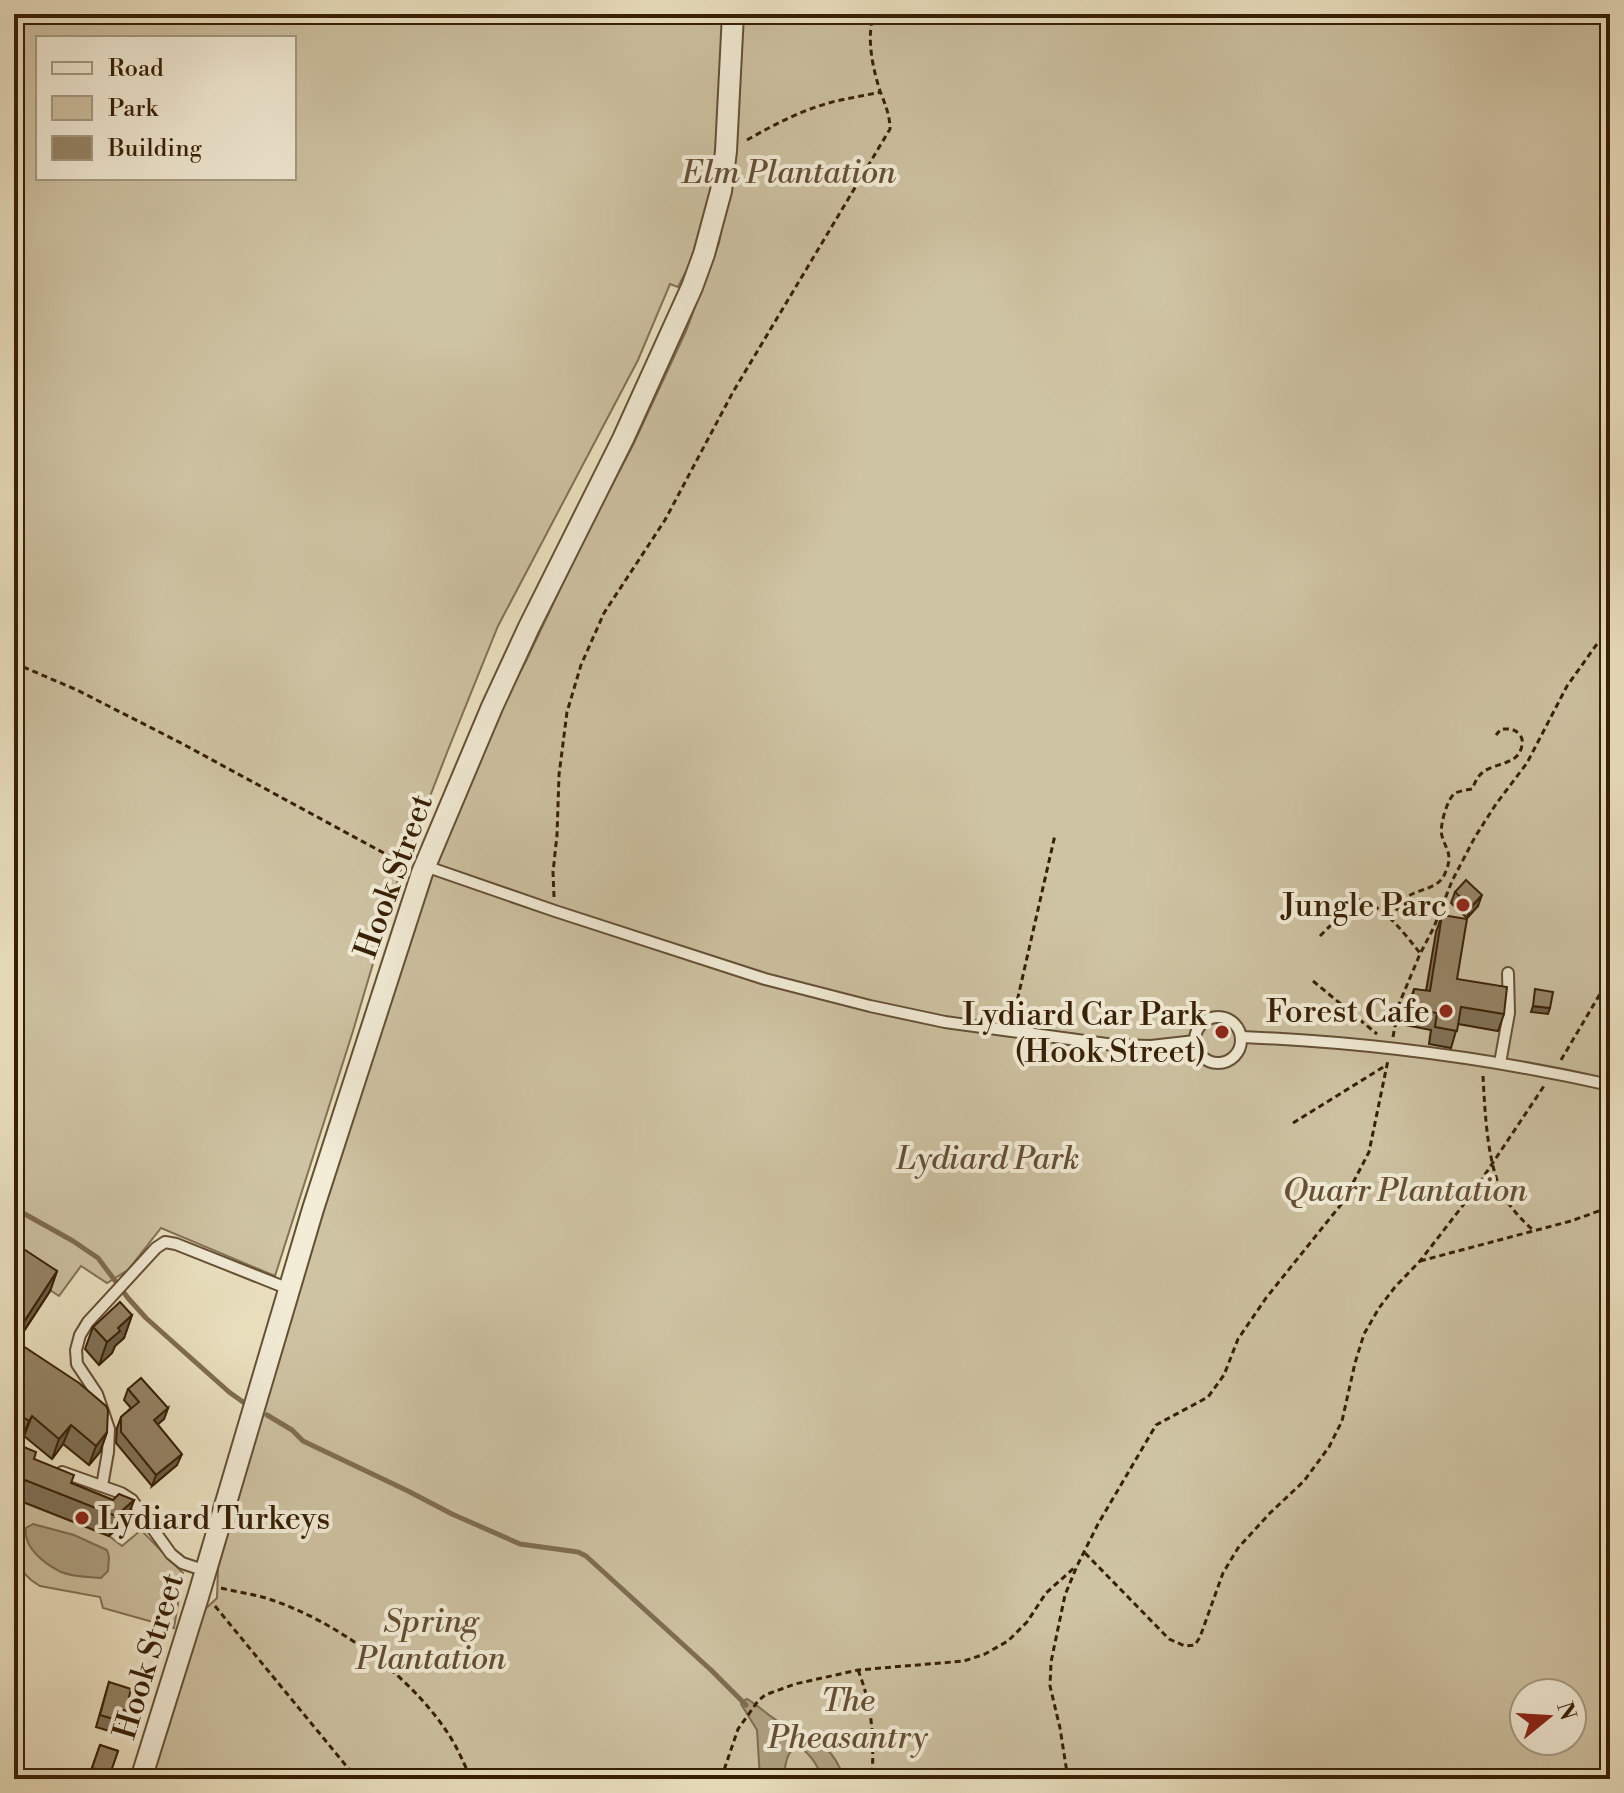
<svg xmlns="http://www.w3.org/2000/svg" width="1624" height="1793" viewBox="0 0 1624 1793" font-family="'Libre Bodoni',serif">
	<rect width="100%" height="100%" fill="#ede4c3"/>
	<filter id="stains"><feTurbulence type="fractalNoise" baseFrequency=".0025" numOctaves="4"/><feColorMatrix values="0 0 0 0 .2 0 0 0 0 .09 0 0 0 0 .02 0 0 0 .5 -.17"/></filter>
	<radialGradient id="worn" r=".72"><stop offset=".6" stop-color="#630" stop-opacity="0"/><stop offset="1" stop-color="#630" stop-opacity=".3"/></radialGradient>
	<g fill="#cec3a3" stroke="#827154" stroke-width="2" fill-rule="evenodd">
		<path d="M14 14H731L729 105 702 241 678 287 670 284 638 360 498 626 448 750 399 876 353 1031 275 1276 161 1228 128 1270 107 1283 81 1266 59 1296 14 1267ZM38 38H294V178H38Z"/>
		<path d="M736 14H1610V1779H150L201 1613 217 1598 218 1568 292 1310 386 999 473 763 527 659 583 541 633 445 686 331 719 243 727 199ZM1524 1693H1572V1741H1524Z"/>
		<polygon points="18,1500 109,1536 122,1546 141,1530 183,1573 174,1628 103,1608 100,1597 40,1586 31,1580 14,1563 14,1509"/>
	</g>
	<g fill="#afa182" stroke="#7f6d50" stroke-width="2">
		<path d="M33 1524 74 1535 107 1550 109 1557 108 1571 101 1578C88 1577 73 1577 61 1572 45 1564 23 1548 26 1528Z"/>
		<path d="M747 1699C758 1705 767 1715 779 1722 809 1738 833 1742 844 1779H823C810 1746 786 1731 784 1779H760L757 1730 741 1704 743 1701Z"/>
	</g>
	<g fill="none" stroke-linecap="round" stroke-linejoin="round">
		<g stroke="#7f6d50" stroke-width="5">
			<polyline points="14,1208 73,1241 98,1258 128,1298 146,1318 229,1392 243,1402"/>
			<polyline points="267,1415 292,1430 303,1441 408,1491 452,1514 520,1544 578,1552 586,1556 711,1670 746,1705"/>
		</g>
		<defs>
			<g id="lane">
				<polyline points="425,866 555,911 765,979 870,1006 945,1022 1114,1045 1151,1046 1195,1041"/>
				<circle cx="1218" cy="1040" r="23"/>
				<path d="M1242 1037C1366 1042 1489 1058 1610 1085"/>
				<polyline points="1500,1063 1509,1013 1508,973"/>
				<polyline points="62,1472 121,1493 132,1500 171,1554 182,1563 206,1571"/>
				<polyline points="102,1486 108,1452 109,1429 97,1394 77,1364 76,1350 80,1335 88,1322 156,1248 165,1242 176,1244 289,1289"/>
			</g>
			<polyline id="street" points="141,1779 198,1597 313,1209 422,873 492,707 529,627 623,439 692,287 704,254 721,191 726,151 733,14"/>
		</defs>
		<use href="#lane" stroke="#645034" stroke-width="14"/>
		<use href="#street" stroke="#645034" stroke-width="24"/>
		<g stroke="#361f04" stroke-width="3" stroke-dasharray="6 4" stroke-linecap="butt">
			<path d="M747 140C775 124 804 109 836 101 851 98 866 95 881 92"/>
			<polyline points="14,663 77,690 181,743 404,864"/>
			<path d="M554 897 553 872 557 835 559 775 567 712 581 665 604 613 665 520 733 392 890 129C890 115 885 104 880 91 872 65 867 41 873 14"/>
			<path d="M1391 919C1396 912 1399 903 1406 898 1419 887 1439 891 1446 871 1453 854 1446 850 1442 836 1439 827 1447 800 1454 794 1458 791 1467 790 1472 789 1475 783 1477 777 1482 773 1494 762 1519 766 1522 745 1523 741 1522 737 1519 734 1514 728 1508 729 1501 729L1496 735"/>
			<path d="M1320 936 1357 899C1386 907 1402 931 1420 953"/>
			<polyline points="1313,981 1377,1034"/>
			<polyline points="1013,1019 1055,835"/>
			<polyline points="1393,1037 1399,1004 1420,954 1434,927 1452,881 1475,837 1496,804 1527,763 1567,686 1597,644 1610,631"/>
			<polyline points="1561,1060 1610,977"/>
			<path d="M1483 1076C1485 1112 1487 1167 1505 1198 1513 1211 1523 1221 1534 1231"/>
			<polyline points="1293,1123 1385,1066"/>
			<polyline points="1420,1261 1571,1221 1610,1207"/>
			<polyline points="1085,1553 1169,1639 1185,1646 1195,1645 1200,1637 1223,1573 1238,1548 1270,1513 1304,1481 1329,1447 1342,1421 1355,1363 1364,1334 1379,1308 1395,1287 1420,1261 1474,1191 1544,1086"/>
			<path d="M221 1588C237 1592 253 1594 269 1599 339 1622 419 1681 455 1745 461 1756 466 1768 471 1779"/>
			<polyline points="215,1606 357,1779"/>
			<path d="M858 1670C873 1708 874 1739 872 1779"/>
			<polyline points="721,1779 738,1729 758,1701 765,1695 795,1684 858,1670 964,1661 985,1654 1008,1641 1027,1622 1046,1593 1074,1568"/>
			<polyline points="1068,1779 1060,1728 1050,1686 1051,1662 1065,1595 1077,1566 1098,1524 1156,1425 1208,1397 1224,1375 1238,1339 1266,1298 1343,1202 1369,1152 1388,1060"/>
		</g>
		<use href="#lane" stroke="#f3edd8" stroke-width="10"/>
		<use href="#street" stroke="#f3edd8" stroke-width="20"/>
	</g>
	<g fill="#807259" stroke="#361f04" stroke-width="2">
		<polygon points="1455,892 1478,906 1467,918 1451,903"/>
		<polygon points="1442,915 1457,979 1504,1014 1498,1031 1458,1024 1451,1048 1429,1044 1431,1030 1405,1025 1408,1006 1414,989 1426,991 1436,932"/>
		<polygon points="14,1247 57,1271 50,1291 17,1342 107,1432 100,1452 89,1465 63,1444 52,1459 24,1436 21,1441 14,1436"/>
		<polygon points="132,1315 124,1338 115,1346 112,1353 99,1365 85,1349 93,1327"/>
		<polygon points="128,1389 168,1408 164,1419 157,1425 177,1465 152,1486 116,1443 117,1428 121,1417 131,1408 124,1400"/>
		<polygon points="14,1443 34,1459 71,1483 113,1500 134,1500 127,1519 109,1536 18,1500 14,1509"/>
		<polygon points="109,1682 129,1697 128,1711 124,1723 120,1721 116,1733 96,1727"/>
		<polygon points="100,1745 118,1751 108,1779 88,1779"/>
	</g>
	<g fill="#685d48" stroke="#361f04" stroke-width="2">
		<polygon points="1482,895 1478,906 1467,918 1471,907"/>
		<polygon points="1533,1006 1550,1008 1548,1014 1531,1012"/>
		<polygon points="57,1271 50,1291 14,1346 14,1337"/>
		<polygon points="132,1315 124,1338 115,1346 112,1353 99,1365 107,1342 118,1328"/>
		<polygon points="168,1408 164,1419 149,1432 154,1420"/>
		<polygon points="32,1416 24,1436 21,1441 29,1421"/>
		<polygon points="71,1425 63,1444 52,1459 59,1439"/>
		<polygon points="107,1432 100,1452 89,1465 96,1446"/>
		<polygon points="182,1454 177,1465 152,1486 156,1475"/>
		<polygon points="134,1500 127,1519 109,1536 116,1516"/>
	</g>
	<g fill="#958567" stroke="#361f04" stroke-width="2">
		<polygon points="1466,880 1482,895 1471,907 1455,892"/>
		<polygon points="1442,915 1467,919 1457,979 1507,987 1504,1014 1461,1007 1457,1031 1435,1027 1437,1013 1411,1008 1414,989 1430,991"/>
		<polygon points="1535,989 1553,992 1550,1008 1533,1006"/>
		<polygon points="16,1244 57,1271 14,1337 14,1247"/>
		<polygon points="120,1302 132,1315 118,1328 120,1331 107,1342 93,1327"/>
		<polygon points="14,1340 79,1383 106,1406 108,1410 107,1432 96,1446 71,1425 59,1439 32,1416 29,1421 17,1413 21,1406 14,1401"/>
		<polygon points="141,1378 168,1408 154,1420 182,1454 156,1475 121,1432 121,1417 139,1402 128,1389"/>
		<polygon points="14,1443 36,1452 34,1459 74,1475 71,1483 113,1500 119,1494 134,1500 116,1516 25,1480 16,1501 14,1500"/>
		<polygon points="109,1682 131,1689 129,1697 132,1698 128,1711 123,1710 120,1721 100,1715"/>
		<polygon points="100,1745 118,1751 110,1774 92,1768"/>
	</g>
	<g fill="#8f2418" stroke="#f3edd8" stroke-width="3">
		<circle cx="1463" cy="905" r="8"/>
		<circle cx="1446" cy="1011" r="8"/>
		<circle cx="1222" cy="1032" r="8"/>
		<circle cx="82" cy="1518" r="8"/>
	</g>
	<g text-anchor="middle" stroke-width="8" stroke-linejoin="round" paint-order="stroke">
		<g font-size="32" font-style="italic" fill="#645034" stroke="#f3edd8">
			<text x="789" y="183">Elm Plantation</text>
			<text x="988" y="1169">Lydiard Park</text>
			<text x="1405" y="1201">Quarr Plantation</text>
			<text x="431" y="1632">Spring<tspan x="431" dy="37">Plantation</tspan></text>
			<text x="848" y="1711">The<tspan x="848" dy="37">Pheasantry</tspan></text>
		</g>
		<g font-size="32" fill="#361f04" stroke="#f3edd8">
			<text transform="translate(393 876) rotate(-70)" y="11">Hook Street</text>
			<text transform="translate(148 1656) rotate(-73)" y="11">Hook Street</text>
		</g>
		<g font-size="32" fill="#361f04" stroke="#f3edd8" text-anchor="end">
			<text x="1447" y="916">Jungle Parc</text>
			<text x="1430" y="1022">Forest Cafe</text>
			<text x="1206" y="1025">Lydiard Car Park<tspan x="1206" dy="37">(Hook Street)</tspan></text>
			<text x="98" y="1529" text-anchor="start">Lydiard Turkeys</text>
		</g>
	</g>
	<rect width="1624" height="1793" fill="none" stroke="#ede4c3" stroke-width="48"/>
	<rect x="16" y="16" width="1592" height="1761" fill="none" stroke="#361f04" stroke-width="4"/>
	<rect x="24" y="24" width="1576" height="1745" fill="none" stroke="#361f04" stroke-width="2"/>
	<rect x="36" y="36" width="260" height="144" fill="#f3edd8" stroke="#a79b83" stroke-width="2"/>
	<rect x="52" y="62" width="40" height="12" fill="#f3edd8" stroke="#a79b83" stroke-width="2"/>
	<text x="108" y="76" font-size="24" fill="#361f04">Road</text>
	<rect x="52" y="96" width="40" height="24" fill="#cec3a3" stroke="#a79b83" stroke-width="2"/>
	<text x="108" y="116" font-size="24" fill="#361f04">Park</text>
	<rect x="52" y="136" width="40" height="24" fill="#958567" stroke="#a79b83" stroke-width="2"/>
	<text x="108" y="156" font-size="24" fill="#361f04">Building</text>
	<g transform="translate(1548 1717) rotate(72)"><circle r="38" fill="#f3edd8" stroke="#a79b83" stroke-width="2"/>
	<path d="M0-6L14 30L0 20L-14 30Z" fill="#8f2418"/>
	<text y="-12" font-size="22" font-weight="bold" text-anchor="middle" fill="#361f04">N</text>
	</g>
	<rect width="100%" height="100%" filter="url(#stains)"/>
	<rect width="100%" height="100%" fill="url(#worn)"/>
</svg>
